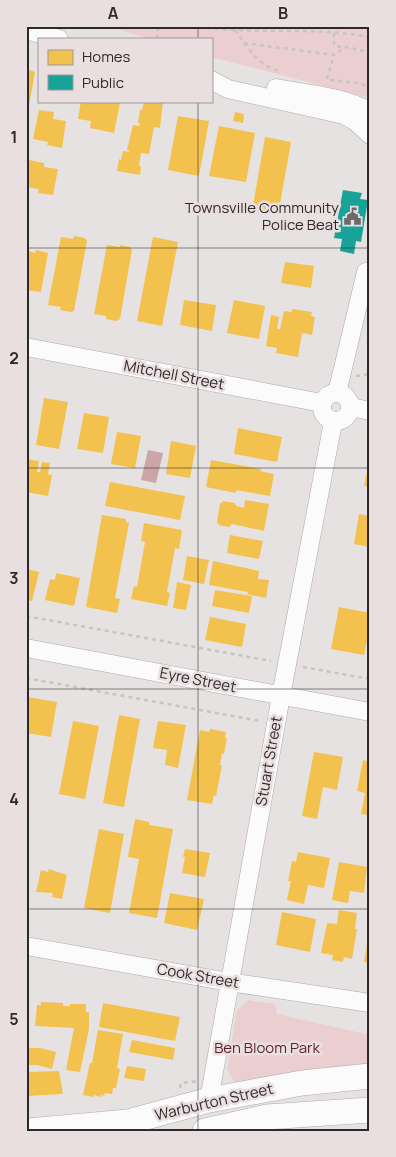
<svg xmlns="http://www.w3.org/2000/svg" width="396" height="1157" viewBox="0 0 396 1157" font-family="Manrope,sans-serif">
	<rect width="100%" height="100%" fill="#e7e2e2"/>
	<g fill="#ebced0">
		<polygon points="107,26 370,26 370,98 211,57 211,39 150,39"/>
		<polygon points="248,1000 275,1004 277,1014 370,1035 370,1071 238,1087 227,1070 237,1010"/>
	</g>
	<polygon fill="#cba5a8" points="148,450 163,453 156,483 141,480"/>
	<g fill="#f2c14e">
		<polygon points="26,69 35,72 28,112 26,112"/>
		<polygon points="81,101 120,103 114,133 90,128 91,121 78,119"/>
		<polygon points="144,101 163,101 160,128 154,127 149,154 141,153 139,166 141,166 140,175 117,171 119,159 121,160 123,151 129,152 129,151 127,150 133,125 139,126 140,123 138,123 140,110 142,110"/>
		<polygon points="39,110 54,112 53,119 66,121 62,148 47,145 48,142 33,139"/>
		<polygon points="235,112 244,114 243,123 233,121"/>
		<polygon points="178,116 209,121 199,176 168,170"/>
		<polygon points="219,126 255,133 246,182 209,176"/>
		<polygon points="265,137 291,142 278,215 252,211"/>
		<polygon points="29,160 44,163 44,167 58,169 53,195 38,193 39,189 26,187"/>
		<polygon points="74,236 85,238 87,241 74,311 71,312 60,310 61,307 48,305 61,237 73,239"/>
		<polygon points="153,237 178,242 162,326 137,321"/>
		<polygon points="107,245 120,247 120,245 130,247 132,250 120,319 116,321 106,319 106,316 94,314"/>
		<polygon points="36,250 48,253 41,292 26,290 26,264 29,251 35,253"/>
		<polygon points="285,262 314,266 311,288 281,283"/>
		<polygon points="184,300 216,305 212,331 180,325"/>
		<polygon points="234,300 265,306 259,339 227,333"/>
		<polygon points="292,309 312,312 311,316 315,317 312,335 302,333 298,357 276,353 277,348 266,346 271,315 279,317 277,329 280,329 284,311 292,312"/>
		<polygon points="44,398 68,402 59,449 36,445"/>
		<polygon points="84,413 109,417 103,453 77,449"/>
		<polygon points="238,428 282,437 277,462 234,454"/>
		<polygon points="117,432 141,436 135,468 111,464"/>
		<polygon points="171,441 196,446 190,478 166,474"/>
		<polygon points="26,459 39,461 37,472 40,472 42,462 50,463 48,474 52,475 48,496 26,492"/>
		<polygon points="211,460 261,469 260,471 274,474 270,496 236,490 236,493 206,487"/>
		<polygon points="369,463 370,463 370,487 364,486"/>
		<polygon points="110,482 185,496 180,520 105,506"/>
		<polygon points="245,500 269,504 264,531 232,524 229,527 219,525 219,524 217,523 220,503 222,503 223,501 235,503 236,506 244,508"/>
		<polygon points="359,514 370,516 370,547 354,544"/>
		<polygon points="102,515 126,519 126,522 129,523 115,598 120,599 117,613 86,607"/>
		<polygon points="144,523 182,530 179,549 175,548 167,592 170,593 167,606 131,599 134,586 137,587 145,542 141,541"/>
		<polygon points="230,535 263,541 259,559 227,553"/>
		<polygon points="187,556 209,560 204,584 183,580"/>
		<polygon points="213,561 259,571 258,579 269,580 266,598 247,594 248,592 209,585"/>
		<polygon points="26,569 39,572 32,601 26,600"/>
		<polygon points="56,573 80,578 74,606 45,600 50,579 55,580"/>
		<polygon points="177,582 191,585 186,610 173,608"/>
		<polygon points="215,590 252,596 249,613 212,606"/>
		<polygon points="339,607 370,613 370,626 364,655 331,649"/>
		<polygon points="210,617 246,624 242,647 205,640"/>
		<polygon points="27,697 57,702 51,737 26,733"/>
		<polygon points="119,715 140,719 124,807 103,803"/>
		<polygon points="73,721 99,726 85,799 59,794"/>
		<polygon points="158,721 186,725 178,768 165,765 167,750 153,748"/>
		<polygon points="210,729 226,732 225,738 227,738 224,754 222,753 220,765 222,765 216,796 214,795 212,804 187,800 200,730 209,732"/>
		<polygon points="314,752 343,757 337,790 323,787 317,819 302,816"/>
		<polygon points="363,760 370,762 370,815 361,814 365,793 357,791"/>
		<polygon points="135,819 149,822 149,825 173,829 157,918 129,913 139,859 128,857"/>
		<polygon points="99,829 124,834 110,913 84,908"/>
		<polygon points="185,849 210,853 205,877 182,873 185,857 183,857"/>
		<polygon points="298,852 330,858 324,888 308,885 304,904 287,900 291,881 288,881 292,861 296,862"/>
		<polygon points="339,862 367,867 364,893 350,891 348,903 332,900"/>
		<polygon points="49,869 67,875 62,899 52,897 53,893 36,892 41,870 48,872"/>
		<polygon points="170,893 204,899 197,930 164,923"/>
		<polygon points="339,910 357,913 355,929 357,929 352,959 344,957 343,962 332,960 333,955 321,953 327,923 337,924"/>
		<polygon points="282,912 316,919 310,952 276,945"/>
		<polygon points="369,934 370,934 370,963 364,962"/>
		<polygon points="41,1002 63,1003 63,1006 70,1006 70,1004 86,1004 86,1012 89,1012 89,1029 80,1072 66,1070 74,1028 35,1026 37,1005 41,1005"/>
		<polygon points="103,1003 180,1017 175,1041 99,1027"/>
		<polygon points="98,1030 123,1034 117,1068 120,1069 116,1088 113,1088 112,1094 105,1093 104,1096 101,1095 100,1097 94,1095 94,1097 83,1095 90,1063 92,1063"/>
		<polygon points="132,1040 175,1048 173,1060 129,1052"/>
		<polygon points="26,1048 40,1048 56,1052 52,1069 37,1065 26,1065"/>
		<polygon points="127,1066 146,1069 144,1081 124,1078"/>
		<polygon points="59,1071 63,1094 26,1096 26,1072"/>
	</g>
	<polygon fill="#17a398" points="343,190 362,193 360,199 368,200 361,242 356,241 354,254 340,251 342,239 334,238"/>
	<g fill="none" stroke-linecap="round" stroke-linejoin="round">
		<defs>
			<g id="street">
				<polyline points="26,30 59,39"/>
				<polyline points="211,80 228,89 344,115 355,121 370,135"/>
				<path d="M276 88C303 93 347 97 370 112"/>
				<polyline points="26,347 322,403"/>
				<circle cx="336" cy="407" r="14"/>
				<polyline points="337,393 366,272"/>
				<polyline points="351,407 370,411"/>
				<polyline points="26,648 370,712"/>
				<polyline points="26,946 229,982 370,1003"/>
				<polyline points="209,1100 281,696 333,422"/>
			</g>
			<g id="secondary">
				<polyline points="28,1131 128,1122 209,1100 302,1083 370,1076"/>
				<polyline points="205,1131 267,1117 370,1110"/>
			</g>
		</defs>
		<use href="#street" stroke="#aea9aa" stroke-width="19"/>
		<use href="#secondary" stroke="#aea9aa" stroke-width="26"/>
		<g stroke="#c6c4c4" stroke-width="2.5" stroke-dasharray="4 4" stroke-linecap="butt">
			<path d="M191 26C250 35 311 26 370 37"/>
			<path d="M235 30C248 48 258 66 280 71"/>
			<polyline points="334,33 334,46 344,47"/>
			<polyline points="157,39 158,26"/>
			<polyline points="244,43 334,55 345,47 370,52"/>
			<polyline points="327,79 334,55"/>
			<polyline points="330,80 359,83 370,87"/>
			<polyline points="356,376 370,374"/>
			<polyline points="26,616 271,661"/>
			<polyline points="303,667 370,679"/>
			<polyline points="26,678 260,721"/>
			<polyline points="180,1088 181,1083 198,1081"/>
		</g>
		<use href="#street" stroke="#fbfbfb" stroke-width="18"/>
		<use href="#secondary" stroke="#fbfbfb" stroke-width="25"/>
	</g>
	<path fill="none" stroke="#2e2a2a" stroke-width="1" stroke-opacity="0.55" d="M198 26V39M198 101V1131M26 248H370M26 468H370M26 689H370M26 909H370"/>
	<defs>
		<symbol id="civic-bare" viewBox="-9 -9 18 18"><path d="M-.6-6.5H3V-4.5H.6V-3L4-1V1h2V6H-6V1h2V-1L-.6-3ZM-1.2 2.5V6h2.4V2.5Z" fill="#6f6a6a" stroke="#eadfe0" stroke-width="2.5" paint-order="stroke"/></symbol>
	</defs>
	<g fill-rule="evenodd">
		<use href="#civic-bare" x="340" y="204" width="25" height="25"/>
	</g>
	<g text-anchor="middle" stroke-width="5" stroke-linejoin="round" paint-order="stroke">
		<g font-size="15" fill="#2e2a2a" stroke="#eadfe0" text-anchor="end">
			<text x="339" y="213">Townsville Community<tspan x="339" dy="17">Police Beat</tspan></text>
		</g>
		<g font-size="15" fill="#2e2a2a" stroke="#eadfe0">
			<text transform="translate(174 375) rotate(11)" y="5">Mitchell Street</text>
			<text transform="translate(198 680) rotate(11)" y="5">Eyre Street</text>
			<text transform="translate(269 761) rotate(-80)" y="5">Stuart Street</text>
			<text transform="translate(198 976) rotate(10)" y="5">Cook Street</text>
			<text transform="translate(214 1102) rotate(-13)" y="5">Warburton Street</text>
		</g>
		<g font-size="15" fill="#5f1f29" stroke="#eadfe0">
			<text x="267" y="1053">Ben Bloom Park</text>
		</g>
	</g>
	<rect width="396" height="1157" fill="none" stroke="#eadfe0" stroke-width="55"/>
	<rect x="38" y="38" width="175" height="65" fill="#eadfe0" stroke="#9f9797"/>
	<rect x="48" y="50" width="25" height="15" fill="#f2c14e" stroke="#9f9797"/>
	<text x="82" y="62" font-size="15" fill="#2e2a2a">Homes</text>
	<rect x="48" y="75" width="25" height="15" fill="#17a398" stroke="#9f9797"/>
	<text x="82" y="88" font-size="15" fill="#2e2a2a">Public</text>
	<rect x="28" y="28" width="340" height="1102" fill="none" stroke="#2e2a2a" stroke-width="2"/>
	<g font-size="16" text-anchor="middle" font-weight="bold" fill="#2e2a2a">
		<text x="113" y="19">A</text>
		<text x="283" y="19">B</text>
		<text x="14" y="143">1</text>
		<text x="14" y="364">2</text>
		<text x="14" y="584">3</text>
		<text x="14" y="805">4</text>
		<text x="14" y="1025">5</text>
	</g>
</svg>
